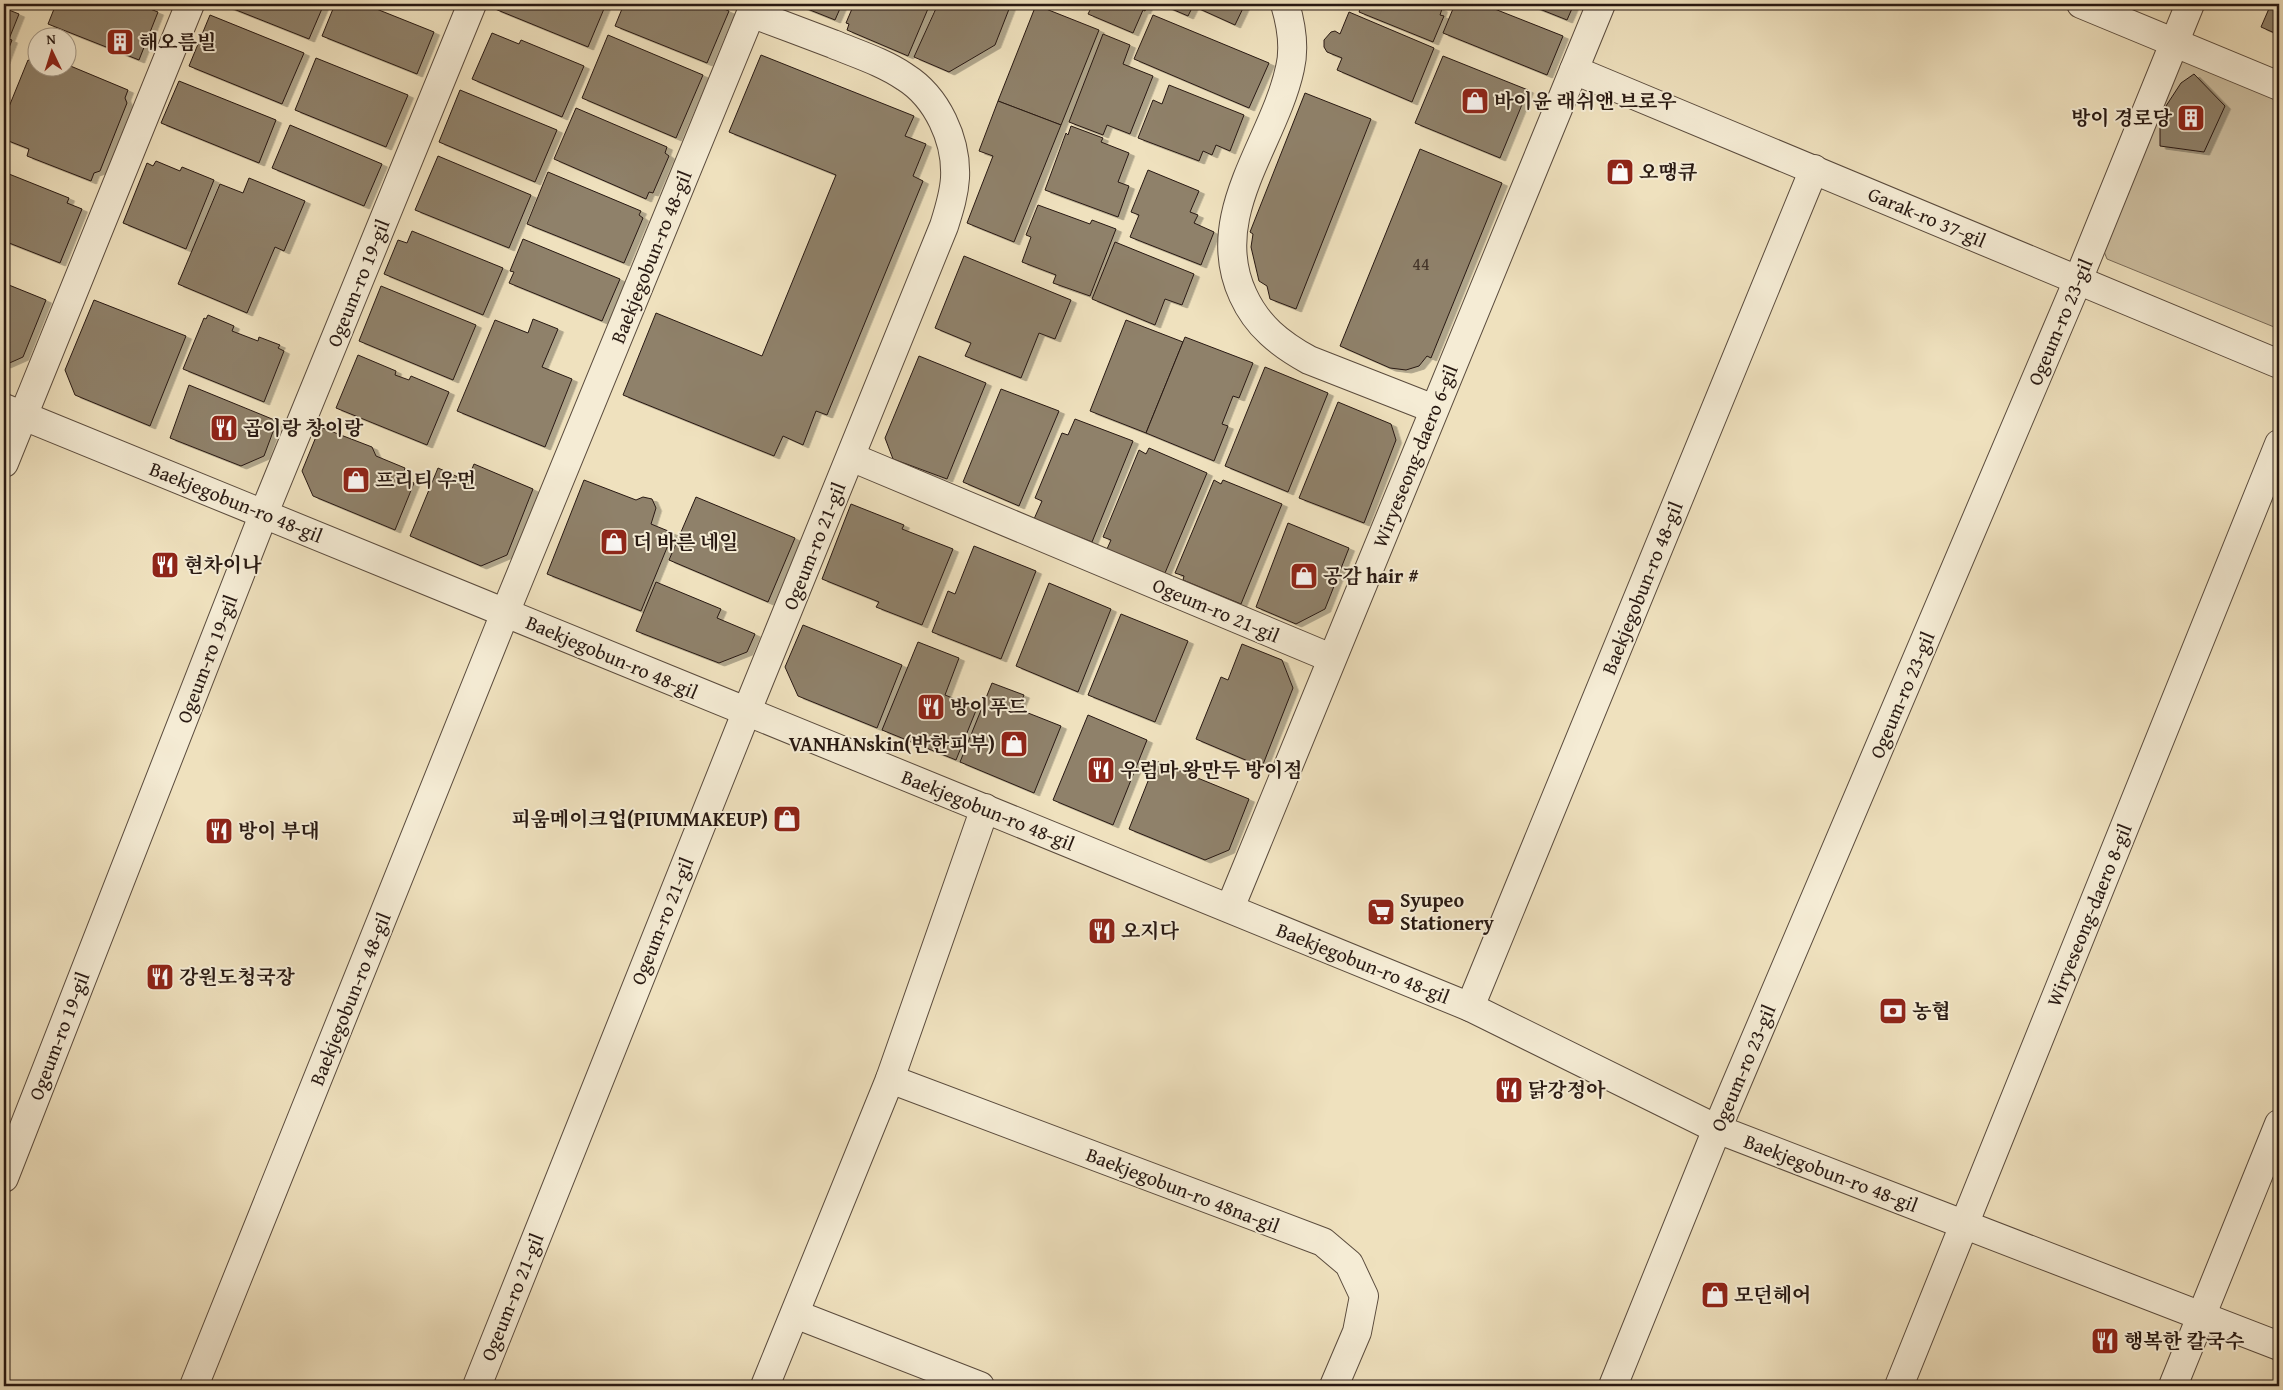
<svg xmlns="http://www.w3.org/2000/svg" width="2283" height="1390" viewBox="0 0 2283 1390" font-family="'Gentium Book Plus','Noto Serif KR',serif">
	<defs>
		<filter id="shadow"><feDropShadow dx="5.5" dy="3" stdDeviation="0" flood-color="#0004"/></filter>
	</defs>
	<rect width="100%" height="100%" fill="#efe1be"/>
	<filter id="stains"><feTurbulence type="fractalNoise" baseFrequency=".004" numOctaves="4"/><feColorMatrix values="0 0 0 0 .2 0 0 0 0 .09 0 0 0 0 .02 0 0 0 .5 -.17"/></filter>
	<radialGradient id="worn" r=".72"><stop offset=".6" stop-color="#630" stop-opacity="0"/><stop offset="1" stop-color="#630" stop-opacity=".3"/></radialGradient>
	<polygon fill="#cdbfa1" stroke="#7a6c5a" points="2193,60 2279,95 2279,329 2107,259 2101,244 2175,63"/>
	<g fill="#8f816b" stroke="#281912" filter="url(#shadow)">
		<polygon points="56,4 137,4 158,12 139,60 48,24"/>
		<polygon points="221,4 324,4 309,39"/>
		<polygon points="335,4 364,4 434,32 417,74 322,36"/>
		<polygon points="498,4 606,4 588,47 495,9"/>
		<polygon points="624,4 712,4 729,11 707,63 615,26"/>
		<polygon points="795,4 842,4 835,20"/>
		<polygon points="854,4 930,4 908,56 847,30 849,24 846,23"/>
		<polygon points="938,4 1011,4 995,45 949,72 914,57"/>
		<polygon points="1093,4 1148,4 1145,11 1143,10 1133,33 1088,14"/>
		<polygon points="1160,4 1245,4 1235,25 1193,6 1188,16"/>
		<polygon points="1362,4 1430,4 1442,9 1440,15 1444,16 1433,42 1359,12"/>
		<polygon points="1455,4 1482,4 1563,36 1547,75 1443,33"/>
		<polygon points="1527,4 1574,4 1567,20"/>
		<polygon points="2271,4 2279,4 2279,35 2261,27"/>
		<polygon points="1036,5 1099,30 1061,125 998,101"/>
		<polygon points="4,8 19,14 9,39 12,40 4,61"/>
		<polygon points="1349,12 1434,48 1412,102 1337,70 1342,58 1327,52 1324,47 1324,40 1331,32 1335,31 1340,34"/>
		<polygon points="210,15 304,53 282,104 189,66"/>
		<polygon points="1153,15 1269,63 1249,108 1134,59"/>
		<polygon points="492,33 519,44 521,40 584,66 562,117 472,79"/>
		<polygon points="1103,34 1130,45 1123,64 1153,76 1130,134 1107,125 1103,135 1069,122"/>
		<polygon points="608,35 703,75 676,138 582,98"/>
		<polygon points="34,52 38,53 38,68 68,68 68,65 128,90 125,98 127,103 100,171 94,173 91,181 27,156 29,149 6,140 4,119 28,60 31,61"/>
		<polygon points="761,55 914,116 905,136 926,144 913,176 923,181 827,415 816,411 803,445 783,436 774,456 623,395 656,313 762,356 836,175 729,132"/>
		<polygon points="1443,56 1528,90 1500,158 1415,123"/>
		<polygon points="316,58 408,95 386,147 295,110"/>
		<polygon points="2194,74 2225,106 2204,152 2160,146 2160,127 2164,109 2181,83"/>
		<polygon points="179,81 276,120 259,163 161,123"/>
		<polygon points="1169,85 1244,115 1230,151 1216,145 1212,155 1203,151 1199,161 1138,138 1153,100 1162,104"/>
		<polygon points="460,90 557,130 535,182 439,142"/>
		<polygon points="1305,93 1371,119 1296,309 1270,299 1267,286 1259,281 1251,247 1253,234 1250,232"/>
		<polygon points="998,101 1061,125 1014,242 967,223 993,156 979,151"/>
		<polygon points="576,108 667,147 665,153 669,156 653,193 649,192 646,199 554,159"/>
		<polygon points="290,125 382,164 364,206 272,168"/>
		<polygon points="1071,126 1103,138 1101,142 1129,153 1118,182 1129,186 1118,217 1045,190 1066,133 1068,135"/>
		<polygon points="1420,149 1502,183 1431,358 1427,356 1419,366 1406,370 1390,368 1340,346"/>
		<polygon points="438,156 531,195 509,248 415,210"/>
		<polygon points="156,161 180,171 182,167 214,180 186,249 123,223 147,163 153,166"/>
		<polygon points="1148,170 1199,191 1190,212 1198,215 1194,223 1214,232 1201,265 1130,237 1139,215 1131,212"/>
		<polygon points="4,172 69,198 67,203 82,209 60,263 4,241"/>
		<polygon points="548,172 641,211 639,215 643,218 624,263 527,224"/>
		<polygon points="249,178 305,201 284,251 275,247 247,313 178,284 220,184 243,193"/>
		<polygon points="1038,205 1090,224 1092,220 1116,229 1090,296 1053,283 1056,275 1022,262 1031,237 1026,235"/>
		<polygon points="412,231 503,268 483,315 384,274 398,240 407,243"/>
		<polygon points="523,239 620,279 602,321 509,283 514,272 510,271"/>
		<polygon points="1115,242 1194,274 1182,305 1165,299 1155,325 1092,299"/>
		<polygon points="964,256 1071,300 1055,339 1039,333 1021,378 965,356 971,343 935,328"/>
		<polygon points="4,283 46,300 23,357 5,365 4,364"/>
		<polygon points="381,286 476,325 453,380 359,341"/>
		<polygon points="94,300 186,336 150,426 75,395 65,370"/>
		<polygon points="208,315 234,326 232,331 258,341 259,337 280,345 278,348 284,351 264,402 183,369 204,318 206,319"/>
		<polygon points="533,319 558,329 542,367 572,379 545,447 457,411 495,320 528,333"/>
		<polygon points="1126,320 1183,342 1146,433 1090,411"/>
		<polygon points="1185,337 1253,363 1239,398 1233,396 1222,424 1228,426 1214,461 1146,433"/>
		<polygon points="358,355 396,371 395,375 409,380 411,376 449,392 427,445 336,408"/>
		<polygon points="919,356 986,383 947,479 893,459 885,438"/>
		<polygon points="1265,367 1328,393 1288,492 1225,466"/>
		<polygon points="189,385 277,421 264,456 241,466 170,438"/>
		<polygon points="1001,389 1059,411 1019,506 963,482"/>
		<polygon points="1338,402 1391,424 1396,440 1364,523 1299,498"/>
		<polygon points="1075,419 1133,441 1092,542 1034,519 1042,501 1035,498 1062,433 1068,435"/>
		<polygon points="320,427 372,447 376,456 405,468 402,478 414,483 395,530 313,496 302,471"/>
		<polygon points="1149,448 1207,473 1165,573 1107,549 1111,540 1103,537 1139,450 1146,454"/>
		<polygon points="474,464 533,489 507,555 481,566 410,536 438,468 467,481"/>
		<polygon points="584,480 636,500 643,497 652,499 656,508 651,524 673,533 641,611 547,574"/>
		<polygon points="1214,480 1221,484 1223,480 1282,504 1241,604 1183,580 1184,576 1175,573"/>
		<polygon points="696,497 795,538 768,602 669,560"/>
		<polygon points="851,504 904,525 902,529 953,549 922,625 876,607 879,602 822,579"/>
		<polygon points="1288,523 1349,548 1325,609 1296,624 1256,607"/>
		<polygon points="974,546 1036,571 1001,659 932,632 948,591 955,594"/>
		<polygon points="656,582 721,609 717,618 755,634 747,652 719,663 636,631"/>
		<polygon points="1049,583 1111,609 1078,692 1016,666"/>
		<polygon points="1121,614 1188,641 1155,722 1088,695"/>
		<polygon points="803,625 902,665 877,728 798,696 785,667"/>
		<polygon points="918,642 959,658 945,695 977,708 956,760 882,730"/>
		<polygon points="1242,644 1282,660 1293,688 1262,767 1196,739 1221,677 1228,680"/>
		<polygon points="992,683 1024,695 1018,709 1061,726 1034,793 960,762"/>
		<polygon points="1088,715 1147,740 1113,825 1053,800"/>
		<polygon points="1156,761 1249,799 1229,850 1205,860 1129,829"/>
	</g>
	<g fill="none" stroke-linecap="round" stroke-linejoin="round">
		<defs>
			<g id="minor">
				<path d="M1285 4C1291 24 1295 47 1290 68 1274 143 1206 215 1243 295 1257 326 1280 344 1309 360L1434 409"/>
				<polyline points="2081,4 2279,86"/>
				<polyline points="1574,70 2279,364"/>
				<polyline points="851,457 1331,658"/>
				<polyline points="4,463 190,4"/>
				<polyline points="1230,908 1601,4"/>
				<polyline points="1470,1007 1814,169"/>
				<polyline points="890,1079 1323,1242 1349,1264 1364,1296 1357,1332 1334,1386"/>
				<polyline points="4,1178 264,513 472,4"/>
				<polyline points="795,1314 980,1386"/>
				<path d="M194 1386 505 613 751 13C778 23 806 34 833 44 857 54 883 62 905 77 937 97 957 140 955 178 954 195 949 210 944 226L746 713 477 1386"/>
				<polyline points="765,1386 890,1079 985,808"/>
				<polyline points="1613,1386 1717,1129 2078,280 2190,4"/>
				<polyline points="1899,1386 2279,444"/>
				<polyline points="2173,1386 2279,1124"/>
			</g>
			<polyline id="tertiary" points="4,408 1470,1007 1717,1129 2279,1346"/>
		</defs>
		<use href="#minor" stroke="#5a4b3d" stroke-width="30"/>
		<use href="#tertiary" stroke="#5a4b3d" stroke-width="30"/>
		<use href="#minor" stroke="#f5ecd5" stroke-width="28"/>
		<use href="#tertiary" stroke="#f5ecd5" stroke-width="28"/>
	</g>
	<defs>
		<symbol id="building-square" viewBox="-11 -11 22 22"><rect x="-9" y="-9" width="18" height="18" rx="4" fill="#8f2418" stroke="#f5ecd5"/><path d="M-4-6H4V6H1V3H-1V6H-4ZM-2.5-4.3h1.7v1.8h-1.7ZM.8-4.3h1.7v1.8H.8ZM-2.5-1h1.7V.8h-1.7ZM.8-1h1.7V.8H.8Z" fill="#fff"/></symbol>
		<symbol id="shop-square" viewBox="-11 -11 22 22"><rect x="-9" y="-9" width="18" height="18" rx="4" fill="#8f2418" stroke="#f5ecd5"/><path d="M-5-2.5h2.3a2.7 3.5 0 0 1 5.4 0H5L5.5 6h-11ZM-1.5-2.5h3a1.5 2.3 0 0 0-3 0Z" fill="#fff"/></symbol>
		<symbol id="restaurant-square" viewBox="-11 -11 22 22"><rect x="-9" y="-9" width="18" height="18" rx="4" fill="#8f2418" stroke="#f5ecd5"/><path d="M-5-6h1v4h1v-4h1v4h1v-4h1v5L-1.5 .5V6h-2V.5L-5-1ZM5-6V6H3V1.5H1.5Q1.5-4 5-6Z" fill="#fff"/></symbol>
		<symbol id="supermarket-square" viewBox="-11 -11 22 22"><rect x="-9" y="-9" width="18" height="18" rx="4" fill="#8f2418" stroke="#f5ecd5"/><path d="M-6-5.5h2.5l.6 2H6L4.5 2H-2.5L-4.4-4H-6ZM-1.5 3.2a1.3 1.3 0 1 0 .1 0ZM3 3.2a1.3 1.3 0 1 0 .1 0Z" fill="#fff"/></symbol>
		<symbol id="bank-square" viewBox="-11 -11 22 22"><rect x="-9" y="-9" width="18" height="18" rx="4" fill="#8f2418" stroke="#f5ecd5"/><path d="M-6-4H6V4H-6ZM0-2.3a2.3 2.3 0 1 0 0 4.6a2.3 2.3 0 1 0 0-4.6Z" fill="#fff"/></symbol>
	</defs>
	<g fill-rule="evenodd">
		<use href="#building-square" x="104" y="26" width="32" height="32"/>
		<use href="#shop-square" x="1459" y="85" width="32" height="32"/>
		<use href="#building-square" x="2175" y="102" width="32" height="32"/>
		<use href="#shop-square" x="1604" y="156" width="32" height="32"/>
		<use href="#restaurant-square" x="208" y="412" width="32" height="32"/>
		<use href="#shop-square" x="340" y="464" width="32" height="32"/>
		<use href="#shop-square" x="598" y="526" width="32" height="32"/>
		<use href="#restaurant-square" x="149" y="549" width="32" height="32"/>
		<use href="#shop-square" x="1288" y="560" width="32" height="32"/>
		<use href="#restaurant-square" x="915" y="691" width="32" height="32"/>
		<use href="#shop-square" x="998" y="728" width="32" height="32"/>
		<use href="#restaurant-square" x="1085" y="754" width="32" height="32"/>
		<use href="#shop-square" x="771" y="803" width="32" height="32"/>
		<use href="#restaurant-square" x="203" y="815" width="32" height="32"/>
		<use href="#supermarket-square" x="1365" y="896" width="32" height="32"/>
		<use href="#restaurant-square" x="1086" y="915" width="32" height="32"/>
		<use href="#restaurant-square" x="144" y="961" width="32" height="32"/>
		<use href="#bank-square" x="1877" y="995" width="32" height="32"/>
		<use href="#restaurant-square" x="1493" y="1074" width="32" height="32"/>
		<use href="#shop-square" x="1699" y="1279" width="32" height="32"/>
		<use href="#restaurant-square" x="2089" y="1325" width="32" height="32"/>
	</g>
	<g text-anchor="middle" stroke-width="4" stroke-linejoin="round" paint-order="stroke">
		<g font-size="18" fill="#423328">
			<text x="1421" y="270">44</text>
		</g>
		<g font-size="20" font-weight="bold" fill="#281912" stroke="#f5ecd5" text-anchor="start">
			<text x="139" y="49">해오름빌</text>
			<text x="1494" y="108">바이윤 래쉬앤 브로우</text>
			<text x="2172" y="125" text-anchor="end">방이 경로당</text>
			<text x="1639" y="179">오땡큐</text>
			<text x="243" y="435">곱이랑 창이랑</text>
			<text x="375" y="487">프리티 우먼</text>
			<text x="633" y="549">더 바른 네일</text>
			<text x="184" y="572">현차이나</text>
			<text x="1323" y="583">공감 hair #</text>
			<text x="950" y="714">방이푸드</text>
			<text x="995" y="751" text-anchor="end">VANHANskin(반한피부)</text>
			<text x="1120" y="777">우럼마 왕만두 방이점</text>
			<text x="768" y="826" text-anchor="end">피움메이크업(PIUMMAKEUP)</text>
			<text x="238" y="838">방이 부대</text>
			<text x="1400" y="907">Syupeo<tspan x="1400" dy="23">Stationery</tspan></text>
			<text x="1121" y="938">오지다</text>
			<text x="179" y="984">강원도청국장</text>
			<text x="1912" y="1018">농협</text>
			<text x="1528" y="1097">닭강정아</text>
			<text x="1734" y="1302">모던헤어</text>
			<text x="2124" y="1348">행복한 칼국수</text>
		</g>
		<g font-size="20" fill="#281912" stroke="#f5ecd5">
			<text transform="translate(1927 217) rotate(23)" y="7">Garak-ro 37-gil</text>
			<text transform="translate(651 257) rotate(-68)" y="7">Baekjegobun-ro 48-gil</text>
			<text transform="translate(358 283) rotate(-68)" y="7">Ogeum-ro 19-gil</text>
			<text transform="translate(2060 322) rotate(-67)" y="7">Ogeum-ro 23-gil</text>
			<text transform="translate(1415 456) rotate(-68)" y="7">Wiryeseong-daero 6-gil</text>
			<text transform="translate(236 502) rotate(22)" y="7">Baekjegobun-ro 48-gil</text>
			<text transform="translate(814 546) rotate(-68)" y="7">Ogeum-ro 21-gil</text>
			<text transform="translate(1642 588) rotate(-68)" y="7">Baekjegobun-ro 48-gil</text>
			<text transform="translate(1216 610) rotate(23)" y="7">Ogeum-ro 21-gil</text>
			<text transform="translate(612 657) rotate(23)" y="7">Baekjegobun-ro 48-gil</text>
			<text transform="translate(207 659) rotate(-69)" y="7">Ogeum-ro 19-gil</text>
			<text transform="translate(1902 695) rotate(-67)" y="7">Ogeum-ro 23-gil</text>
			<text transform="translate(988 810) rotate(22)" y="7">Baekjegobun-ro 48-gil</text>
			<text transform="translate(2089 915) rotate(-68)" y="7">Wiryeseong-daero 8-gil</text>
			<text transform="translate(662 921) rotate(-68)" y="7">Ogeum-ro 21-gil</text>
			<text transform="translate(1363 963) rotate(22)" y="7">Baekjegobun-ro 48-gil</text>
			<text transform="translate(350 999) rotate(-68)" y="7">Baekjegobun-ro 48-gil</text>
			<text transform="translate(59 1036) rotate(-69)" y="7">Ogeum-ro 19-gil</text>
			<text transform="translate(1743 1068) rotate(-67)" y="7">Ogeum-ro 23-gil</text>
			<text transform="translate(1831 1173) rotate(21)" y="7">Baekjegobun-ro 48-gil</text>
			<text transform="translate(1183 1190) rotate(21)" y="7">Baekjegobun-ro 48na-gil</text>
			<text transform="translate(512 1297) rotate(-68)" y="7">Ogeum-ro 21-gil</text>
		</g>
	</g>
	<rect width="2283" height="1390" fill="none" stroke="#efe1be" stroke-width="20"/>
	<rect x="5" y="5" width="2273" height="1380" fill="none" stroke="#281912" stroke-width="2.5"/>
	<rect x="10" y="10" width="2263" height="1370" fill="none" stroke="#281912"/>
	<g transform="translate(52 52) rotate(356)"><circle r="24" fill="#f5ecd5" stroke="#a39887"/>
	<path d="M0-4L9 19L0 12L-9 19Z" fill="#8f2418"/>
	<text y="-8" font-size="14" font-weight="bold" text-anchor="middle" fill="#281912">N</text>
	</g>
	<rect width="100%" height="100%" filter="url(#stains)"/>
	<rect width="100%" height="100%" fill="url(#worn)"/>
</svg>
